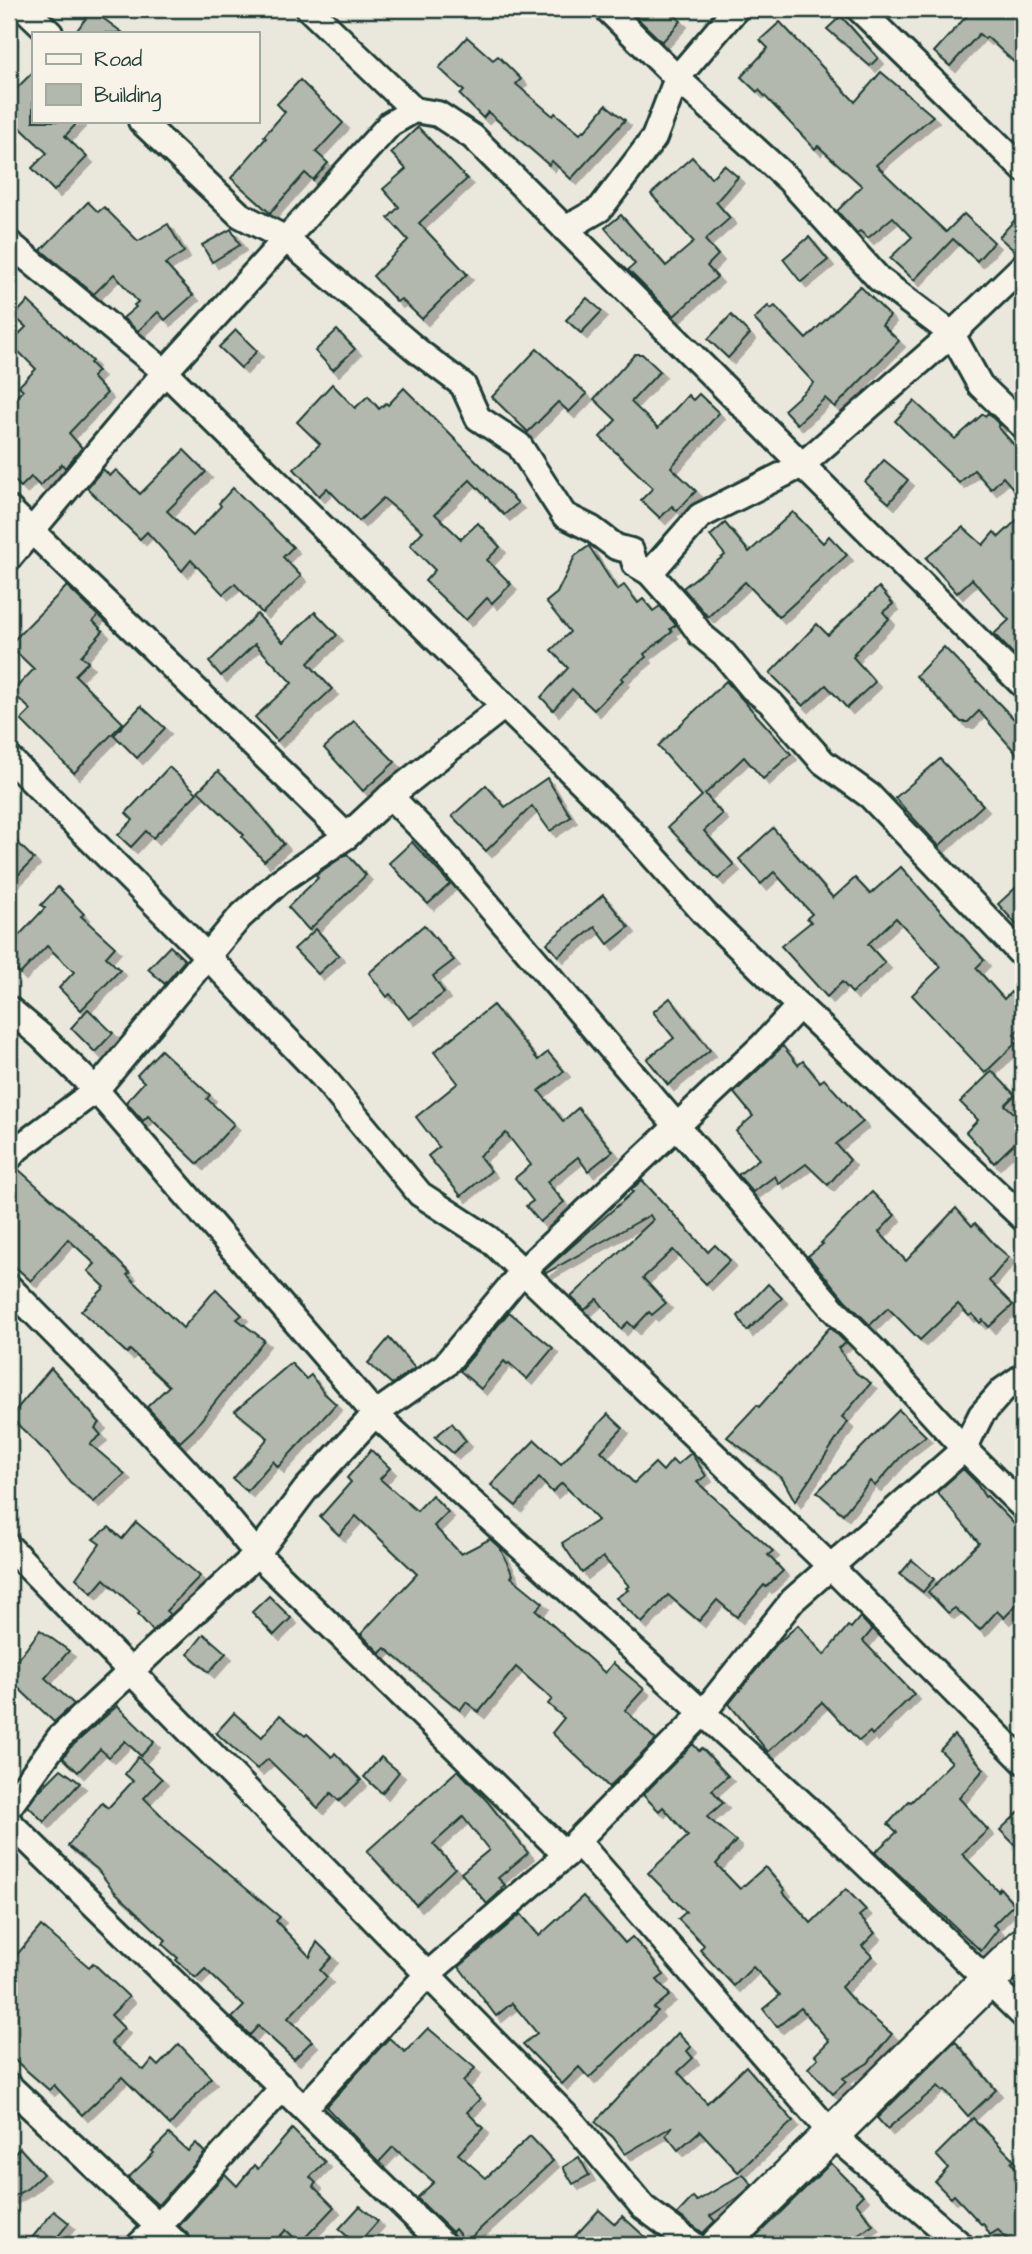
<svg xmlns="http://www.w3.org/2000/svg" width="1032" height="2254" viewBox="0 0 1032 2254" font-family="'Architects Daughter',sans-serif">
	<defs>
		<filter id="shadow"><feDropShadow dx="6" dy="6" stdDeviation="0" flood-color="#0004"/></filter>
	</defs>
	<rect width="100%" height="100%" fill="#eae8dd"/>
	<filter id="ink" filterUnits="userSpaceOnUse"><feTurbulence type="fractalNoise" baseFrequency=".0143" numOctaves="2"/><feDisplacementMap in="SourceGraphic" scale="14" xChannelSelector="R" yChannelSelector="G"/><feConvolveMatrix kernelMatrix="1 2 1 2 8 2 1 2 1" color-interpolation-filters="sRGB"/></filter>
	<g filter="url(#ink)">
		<g fill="#b2b8ae" stroke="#1f3d34" stroke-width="2" filter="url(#shadow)">
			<polygon points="644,9 668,9 681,21 662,42 636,17"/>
			<polygon points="973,9 1023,9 1023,54 1015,63 987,37 985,39 979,34 950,66 934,52"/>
			<polygon points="92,10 123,33 75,33"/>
			<polygon points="841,16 878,58 870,66 827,29"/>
			<polygon points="780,22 855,102 881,72 933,116 876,165 946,232 964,214 994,242 977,261 953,239 914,280 890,258 912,237 893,217 868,238 860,231 857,233 837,211 862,186 818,146 815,149 759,90 757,92 741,77 768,48 760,40"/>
			<polygon points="467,37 493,60 498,56 521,79 516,84 553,116 555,113 580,134 583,130 585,131 606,105 625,120 571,179 552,161 549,165 488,112 483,118 460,95 464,91 439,68"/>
			<polygon points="33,72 33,121 79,121 65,136 87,157 54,191 32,168 47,153 9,117 9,96"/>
			<polygon points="300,80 343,123 316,152 328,163 313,180 305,173 270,213 231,178 266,138 264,136 285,112 277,104"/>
			<polygon points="418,127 467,179 419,223 467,274 422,319 401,299 397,302 373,276 408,240 388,218 399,207 383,189 406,169 391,153"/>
			<polygon points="692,157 711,178 724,165 738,177 716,202 730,218 705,240 718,255 707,266 717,277 674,316 628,270 635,264 605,228 621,215 666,266 694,242 651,194"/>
			<polygon points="88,202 98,212 104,207 138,241 168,224 184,252 165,264 193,295 165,320 158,312 138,331 123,318 136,307 134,305 138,302 114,274 94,294 41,250"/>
			<polygon points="1023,211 1023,252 1017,253 999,237"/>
			<polygon points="231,229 240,245 212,262 202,245"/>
			<polygon points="809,237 828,260 801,282 783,259"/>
			<polygon points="860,286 890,316 882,325 899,341 835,407 825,398 797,424 784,410 814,383 754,319 768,306 771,309 775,306 806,339"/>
			<polygon points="587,298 602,311 581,333 566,320"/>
			<polygon points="28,301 92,361 90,363 98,371 92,377 107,393 69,433 82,448 65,468 62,464 40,486 31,477 21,487 9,475 9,405 23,390 19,386 36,369 10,343 26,327 14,316"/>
			<polygon points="731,315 750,334 728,358 708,339"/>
			<polygon points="236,330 257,351 241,368 219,347"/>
			<polygon points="337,330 355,349 333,370 315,351"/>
			<polygon points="537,349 587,394 569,412 558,402 528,432 492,397"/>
			<polygon points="635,354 642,354 660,371 631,402 658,428 688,395 693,400 699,394 719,413 671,467 696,491 677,511 672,506 660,518 641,500 653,488 600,437 616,420 594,399"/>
			<polygon points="332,384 355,408 368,396 379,409 386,403 388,405 404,388 518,503 504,515 470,480 435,514 461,539 478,523 500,547 487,560 511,584 492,603 487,598 466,620 425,581 435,570 410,545 423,531 383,498 359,521 327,488 319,496 294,469 320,444 297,422"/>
			<polygon points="914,401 955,439 983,414 985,416 988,413 1000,425 998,427 1023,455 1023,500 1003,477 991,489 974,470 959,483 895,421"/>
			<polygon points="184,450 206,472 167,511 193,536 221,506 219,503 233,488 293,547 283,557 301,576 262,613 235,584 223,594 191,560 182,571 147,532 140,539 87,488 103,469 110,476 116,470 140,494"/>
			<polygon points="884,460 908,480 889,503 865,482"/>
			<polygon points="793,512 823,543 829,536 847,555 779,617 745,582 708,617 683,588 725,555 710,536 725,523 749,552"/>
			<polygon points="1023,514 1023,664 994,634 1009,620 972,579 957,593 926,558 963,527 983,545 994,532 999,537"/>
			<polygon points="589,546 617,590 624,585 638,603 643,599 653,611 660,606 676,625 670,629 672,632 644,654 646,657 621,678 623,680 594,710 572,689 553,710 541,697 568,668 551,650 570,632 546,602 557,593 575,556"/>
			<polygon points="67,586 98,616 93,621 103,631 81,656 88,662 75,675 123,723 74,773 21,720 31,710 12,692 34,669 9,645"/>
			<polygon points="879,587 893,604 883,612 889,619 854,653 856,654 853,657 875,682 847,708 826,685 803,706 770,673 817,624 828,635"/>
			<polygon points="315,612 337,635 308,663 332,689 277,741 255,717 292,683 255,644 221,676 209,662 257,614 283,642"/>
			<polygon points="944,647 1015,720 1023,712 1023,761 979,711 968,722 961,722 916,676"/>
			<polygon points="726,681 791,754 763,779 744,757 705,794 722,814 704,831 734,865 718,879 668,827 702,796 658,746"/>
			<polygon points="141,706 165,728 137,758 114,735"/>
			<polygon points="354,721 395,762 363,791 324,748"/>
			<polygon points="940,759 983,805 939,846 895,798"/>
			<polygon points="169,767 197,793 153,838 146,831 131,847 118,835 133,820 126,813"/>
			<polygon points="218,771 242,794 284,844 264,861 242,837 244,835 198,791"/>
			<polygon points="547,778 571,817 550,831 532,806 486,851 452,816 486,785 505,807"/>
			<polygon points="773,828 833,898 855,878 870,894 901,867 984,960 976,968 1004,999 1011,992 1023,1005 1023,1025 1014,1034 1019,1040 985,1073 912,995 941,967 896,918 868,944 885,963 852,993 842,982 827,997 781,946 811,922 807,918 812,914 774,872 761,884 739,859"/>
			<polygon points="9,834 34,859 9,884"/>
			<polygon points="412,842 450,884 428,904 389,863"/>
			<polygon points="347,854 366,875 309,930 288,907 318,878 316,876 320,872"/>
			<polygon points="1023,881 1023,932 998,904"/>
			<polygon points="58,887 84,914 81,916 115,947 106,957 120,970 81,1010 59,988 74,972 47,946 20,974 9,962 9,946 45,908 41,905"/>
			<polygon points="603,895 629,927 608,944 595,927 558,956 547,943"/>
			<polygon points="424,925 454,960 433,976 444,993 409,1019 390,994 387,997 369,973"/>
			<polygon points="316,929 339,955 318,974 294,949"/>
			<polygon points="170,946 185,960 165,984 148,969"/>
			<polygon points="670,998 710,1050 668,1085 647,1059 674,1038 653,1012"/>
			<polygon points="493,1005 538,1060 548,1052 564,1071 539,1091 563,1121 578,1108 613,1151 588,1171 578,1157 547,1182 564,1202 540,1222 526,1206 533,1201 515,1178 531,1165 506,1133 479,1156 491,1171 461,1196 428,1156 439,1147 416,1117 458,1083 434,1052"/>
			<polygon points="88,1009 113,1033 95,1052 71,1028"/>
			<polygon points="783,1046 798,1065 803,1061 820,1082 824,1079 863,1122 836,1144 850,1160 828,1185 806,1164 779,1184 775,1176 753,1192 738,1175 759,1159 736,1131 753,1116 734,1093"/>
			<polygon points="161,1050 210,1095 207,1099 234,1124 198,1164 148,1116 143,1121 126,1102 144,1082 137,1075"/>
			<polygon points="992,1071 1015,1095 1005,1105 1023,1121 1023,1135 994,1163 966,1132 978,1120 960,1102"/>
			<polygon points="18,1169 92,1235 130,1273 127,1275 183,1328 216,1289 242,1315 237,1319 264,1340 193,1430 180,1442 147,1407 169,1386 130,1350 127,1353 81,1311 105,1287 88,1271 95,1264 68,1239 31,1281 9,1261 9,1172"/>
			<polygon points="642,1180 708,1252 715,1245 730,1260 706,1284 673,1250 643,1278 666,1303 652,1315 649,1312 634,1328 628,1322 621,1329 597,1299 585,1310 571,1297 653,1220 650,1215 546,1273 544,1271 633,1192 631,1190"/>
			<polygon points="872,1192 895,1215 879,1232 906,1261 956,1208 972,1226 975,1223 996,1246 1009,1257 989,1281 1013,1305 989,1327 983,1320 980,1323 972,1314 969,1316 958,1304 920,1340 888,1308 870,1325 845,1300 808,1256 823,1244 821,1243"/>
			<polygon points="768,1284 782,1298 747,1331 738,1316"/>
			<polygon points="509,1312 553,1348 527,1379 509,1363 507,1364 504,1361 481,1389 460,1371"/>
			<polygon points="830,1327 846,1343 838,1348 856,1373 871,1383 842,1417 848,1422 795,1501 782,1478 727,1437 757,1405 759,1407"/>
			<polygon points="389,1338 415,1368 392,1384 368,1363"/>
			<polygon points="291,1363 306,1379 311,1375 324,1393 336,1404 278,1467 273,1461 247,1491 233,1479 268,1438 235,1411"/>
			<polygon points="51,1368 100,1423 95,1428 101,1435 90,1444 125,1474 94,1502 70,1482 48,1454 10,1417"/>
			<polygon points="899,1410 926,1436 906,1451 875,1486 870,1481 843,1514 817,1492"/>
			<polygon points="608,1414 623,1428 601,1451 634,1483 655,1463 663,1471 672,1460 677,1465 691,1453 706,1476 697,1482 773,1551 768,1555 783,1571 766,1587 764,1585 737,1617 717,1600 699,1621 668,1595 642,1623 616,1598 628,1590 626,1588 629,1586 603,1557 582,1573 562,1543 598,1520 562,1483 552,1492 539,1478 516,1506 491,1485 535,1440 561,1464"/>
			<polygon points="452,1423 466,1441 453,1453 435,1437"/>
			<polygon points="371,1450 390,1468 380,1479 417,1511 432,1495 448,1512 434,1526 461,1554 490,1539 500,1548 513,1575 511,1577 543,1603 536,1610 605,1673 613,1663 644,1689 625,1710 656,1740 609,1787 552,1733 564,1718 548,1704 552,1699 516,1667 479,1712 466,1702 460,1710 385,1648 380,1653 361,1634 417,1574 356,1516 339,1535 320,1517 351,1482 347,1478"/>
			<polygon points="963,1469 975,1481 985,1497 987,1496 1023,1533 1023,1598 1004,1618 997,1611 980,1630 955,1608 948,1613 928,1592 979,1543 937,1492"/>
			<polygon points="136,1522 200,1576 166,1611 170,1614 153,1631 138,1614 140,1612 104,1579 92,1593 76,1578 100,1544 93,1539 109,1527 122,1539"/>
			<polygon points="912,1560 934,1579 923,1592 900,1574"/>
			<polygon points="269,1596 291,1618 274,1635 252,1612"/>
			<polygon points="860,1617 872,1630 863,1641 914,1694 872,1735 870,1732 859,1741 822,1702 768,1752 729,1704 777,1644 798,1625 824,1655 848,1626 851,1628"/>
			<polygon points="40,1630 69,1651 45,1678 74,1704 54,1722 9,1679 9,1668 26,1649"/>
			<polygon points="204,1634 226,1653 209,1672 188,1654"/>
			<polygon points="117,1706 154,1742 141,1756 125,1741 109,1757 100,1749 78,1772 63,1758 70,1748"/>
			<polygon points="234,1713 262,1737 280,1715 305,1736 307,1734 332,1757 335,1753 361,1780 339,1801 331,1793 318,1808 268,1759 257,1769 216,1733"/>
			<polygon points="954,1735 984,1769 959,1798 988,1830 962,1854 998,1891 1000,1888 1014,1904 993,1925 998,1929 981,1951 875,1852 897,1832 888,1824 909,1801 911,1802 952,1762 940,1750"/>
			<polygon points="693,1744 699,1751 702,1748 728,1776 712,1790 723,1803 707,1817 736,1841 716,1864 740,1889 765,1867 785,1890 783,1892 811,1923 846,1889 866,1910 859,1916 875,1933 862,1946 872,1956 841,1987 855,2003 892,2034 868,2063 843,2078 846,2082 833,2094 808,2068 818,2058 815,2055 829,2041 801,2008 777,2027 763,2009 780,1995 753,1967 734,1986 700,1950 704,1945 678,1919 686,1912 648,1873 688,1836 663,1807 659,1811 643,1795"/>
			<polygon points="138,1757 162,1779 144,1798 174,1828 280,1917 276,1921 310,1957 317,1942 332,1957 320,1970 327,1977 288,2018 312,2041 294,2059 258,2026 250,2035 232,2018 244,2006 205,1969 196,1978 176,1960 178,1958 162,1944 166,1940 115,1892 97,1869 68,1846 102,1803 108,1808 133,1781 125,1774"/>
			<polygon points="381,1757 399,1772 382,1793 364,1777"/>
			<polygon points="61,1769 80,1783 44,1822 28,1806 38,1792"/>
			<polygon points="458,1770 487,1801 528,1853 498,1878 505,1885 501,1888 502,1890 487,1904 461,1873 489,1850 463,1817 433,1844 455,1868 416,1905 367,1851"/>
			<polygon points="1023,1808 1023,1853 1000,1830"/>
			<polygon points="583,1896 625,1943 632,1937 644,1950 664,1975 657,1980 670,1995 654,2008 658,2011 589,2078 579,2067 562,2084 523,2044 537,2033 512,2003 496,2016 459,1967 521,1914 539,1936"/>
			<polygon points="41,1926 89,1967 93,1963 129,1997 111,2015 124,2028 111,2043 144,2070 152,2060 158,2066 179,2044 211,2078 170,2125 122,2077 82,2115 54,2085 49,2090 9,2055 9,1964"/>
			<polygon points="428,2028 475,2068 463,2082 480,2099 467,2112 483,2128 458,2154 486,2178 530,2136 553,2161 466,2242 455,2229 452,2232 417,2198 434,2182 393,2147 379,2162 326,2107 389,2038 405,2052"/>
			<polygon points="678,2033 691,2047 687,2051 693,2058 678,2072 707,2103 746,2066 793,2121 738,2172 700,2131 678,2150 666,2135 673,2126 625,2154 613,2137 595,2122"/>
			<polygon points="955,2041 996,2090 968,2116 945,2090 943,2091 938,2086 887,2129 877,2118"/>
			<polygon points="973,2118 1014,2160 1011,2163 1023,2174 1023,2245 1014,2245 998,2230 990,2235 983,2223 981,2224 954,2195 951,2198 935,2182 948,2168 936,2155"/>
			<polygon points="292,2129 325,2162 310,2177 316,2183 313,2186 334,2207 300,2243 286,2230 271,2245 192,2245 189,2235 179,2226 225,2174 237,2186 254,2165 258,2169"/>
			<polygon points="169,2134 188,2151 196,2143 205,2153 158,2205 128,2178 154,2153 152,2151"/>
			<polygon points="20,2148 43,2174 28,2188 9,2199 9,2159"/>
			<polygon points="579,2157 589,2175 573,2184 563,2167"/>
			<polygon points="831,2163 863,2195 856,2202 873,2225 856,2237 863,2245 747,2245"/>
			<polygon points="743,2174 752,2185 739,2197 710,2216 715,2221 703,2233 677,2214 693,2197 697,2201"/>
			<polygon points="360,2206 378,2221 357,2245 339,2229"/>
			<polygon points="599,2210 615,2224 622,2216 654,2245 567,2245"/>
			<polygon points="54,2211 69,2223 51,2245 26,2245"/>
		</g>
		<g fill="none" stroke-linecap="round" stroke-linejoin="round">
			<defs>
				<g id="street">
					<polyline points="25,9 50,33"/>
					<polyline points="309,9 414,110"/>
					<polyline points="607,9 677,78 789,180 879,279 952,334 980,385 1023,426"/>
					<polyline points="859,9 1023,169"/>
					<polyline points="141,121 240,215 286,239 419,352 463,385 478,418 519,445 564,515 592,529 616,547 631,551 635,564 650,573 687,615 701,635 724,654 752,688 770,702 823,762 870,796 1023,956"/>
					<polyline points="565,229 600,209 654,138 677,78 736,9"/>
					<polyline points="9,243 165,372 628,828 704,913 799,1006 1023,1218"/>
					<polyline points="9,509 347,836"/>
					<polyline points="9,558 165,372 390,124 414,110 438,114 473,137 1023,685"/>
					<polyline points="650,573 700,516 802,465 952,334 1023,266"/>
					<polyline points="9,758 207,956 323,1077 420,1194 488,1238 830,1566 1023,1761"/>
					<polyline points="390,796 431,838 834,1310 877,1353 964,1449 1023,1507"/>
					<polyline points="9,1009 41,1036 96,1090 375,1414 817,1817 1023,2015"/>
					<polyline points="9,1158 17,1149 96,1090 240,917 280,881 347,836 390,796 504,706"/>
					<polyline points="9,1287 112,1391 211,1498 257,1554 566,1855"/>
					<polyline points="9,1547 575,2125 643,2207 694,2245"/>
					<polyline points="9,1807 59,1738 257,1554 306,1489 375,1414 445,1365 523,1271 763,1045 799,1006"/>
					<polyline points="9,1822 444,2245"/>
					<polyline points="577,1841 832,2134 961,2245"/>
					<polyline points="9,2086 178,2245"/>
					<polyline points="305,2107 428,1974 566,1855 577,1841 703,1713 793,1600 964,1449 981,1415 1003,1390 1023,1376"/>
					<polyline points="139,2245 159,2226 283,2087"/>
				</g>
				<polyline id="secondary" points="719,2245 1023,1946"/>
			</defs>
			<use href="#street" stroke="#1f3d34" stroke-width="30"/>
			<use href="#secondary" stroke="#1f3d34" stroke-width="40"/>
			<use href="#street" stroke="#f7f3e8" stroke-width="24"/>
			<use href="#secondary" stroke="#f7f3e8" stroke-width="35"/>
		</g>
	</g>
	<rect width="1032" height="2254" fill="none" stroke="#f7f3e8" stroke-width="35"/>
	<rect x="18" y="18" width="997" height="2219" fill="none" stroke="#1f3d34" stroke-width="2.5" filter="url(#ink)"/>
	<rect x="32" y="32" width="228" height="91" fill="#f7f3e8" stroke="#a1aaa0" stroke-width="2"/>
	<rect x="46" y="54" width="35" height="10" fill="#f7f3e8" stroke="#a1aaa0" stroke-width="2"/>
	<text x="94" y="66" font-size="21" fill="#1f3d34">Road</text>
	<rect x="46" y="84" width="35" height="21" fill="#b2b8ae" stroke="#a1aaa0" stroke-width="2"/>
	<text x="94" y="102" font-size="21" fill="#1f3d34">Building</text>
</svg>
